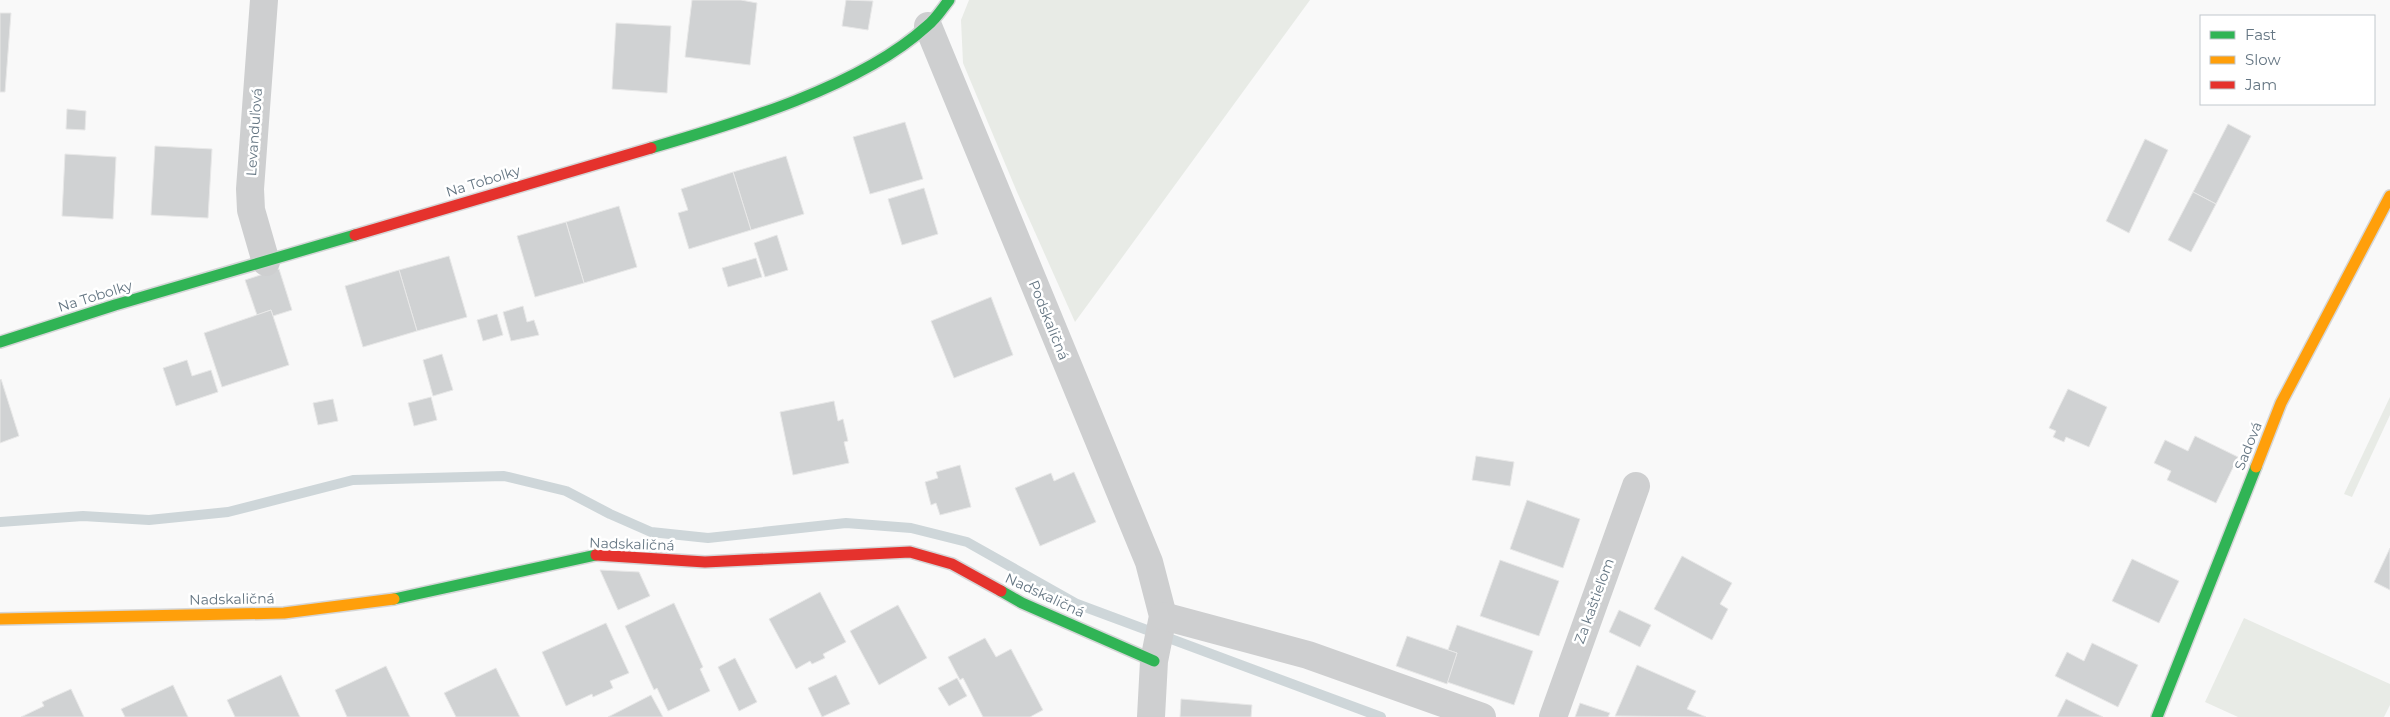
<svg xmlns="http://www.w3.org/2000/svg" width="2390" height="717" viewBox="0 0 2390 717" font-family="Montserrat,sans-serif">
	<rect width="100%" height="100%" fill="#f9f9f9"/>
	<g fill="#e8ebe6">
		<polygon points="969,0 1310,0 1075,322 1017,192 963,63 961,20"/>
		<polygon points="2390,397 2390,415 2352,497 2344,494"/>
		<polygon points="2244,618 2390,684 2390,705 2384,717 2238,717 2205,702"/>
	</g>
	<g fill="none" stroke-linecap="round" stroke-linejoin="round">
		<polyline stroke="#ced6d9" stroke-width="10" points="0,522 83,516 149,520 228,512 353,480 504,476 566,491 610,514 651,532 708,538 846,523 911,528 967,542 1077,604 1381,717"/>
	</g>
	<g fill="#d0d2d3" stroke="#e8e8e8">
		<polygon points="692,0 741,0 757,3 750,65 685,57"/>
		<polygon points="846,0 873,1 868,30 842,26"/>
		<polygon points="0,13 11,13 5,92 0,92"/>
		<polygon points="616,23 671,26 667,93 612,89"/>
		<polygon points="67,109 86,111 85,130 66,129"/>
		<polygon points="905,122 923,179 870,194 853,137"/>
		<polygon points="2228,124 2251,136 2216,204 2193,192"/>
		<polygon points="2145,139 2168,150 2129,233 2106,221"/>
		<polygon points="155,146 212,149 208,218 151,215"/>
		<polygon points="65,154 116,157 113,219 62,216"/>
		<polygon points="786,156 804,214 751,230 733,172"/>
		<polygon points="733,172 751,230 689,249 678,213 688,210 681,189"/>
		<polygon points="924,188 938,234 902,245 888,199"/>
		<polygon points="2193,192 2216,204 2191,252 2168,240"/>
		<polygon points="619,206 637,267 584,283 566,222"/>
		<polygon points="566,222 584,283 535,297 517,236"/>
		<polygon points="777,235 788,270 765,277 754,243"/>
		<polygon points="449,256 467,317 417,331 399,270"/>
		<polygon points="756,258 762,277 728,287 722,268"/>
		<polygon points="279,269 292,310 273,316 271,310 257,315 245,280"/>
		<polygon points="399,270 417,331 363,347 345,286"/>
		<polygon points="991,297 1013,355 954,378 931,321"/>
		<polygon points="523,306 527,322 534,320 539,335 511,341 503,312"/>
		<polygon points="271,310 289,365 222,387 204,333"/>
		<polygon points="497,314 503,335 483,341 477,320"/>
		<polygon points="442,354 453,390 433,396 423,360"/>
		<polygon points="187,360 192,376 211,370 218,392 176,406 163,368"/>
		<polygon points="1,379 19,436 0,443 0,380"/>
		<polygon points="2068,389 2107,407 2089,447 2066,437 2064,442 2053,437 2056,431 2049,428"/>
		<polygon points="431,397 437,420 414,426 408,403"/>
		<polygon points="333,399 338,421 318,425 313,403"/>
		<polygon points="834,401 838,421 843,419 848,441 844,442 849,463 793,475 780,412"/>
		<polygon points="2195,436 2238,457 2216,503 2167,480 2171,471 2154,463 2165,440 2188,451"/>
		<polygon points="1476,456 1514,462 1510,486 1472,480"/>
		<polygon points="960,465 971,507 940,515 936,503 931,505 925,482 938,478 936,472"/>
		<polygon points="1074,472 1096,522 1040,546 1015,488 1051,473 1054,481"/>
		<polygon points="1527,500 1580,519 1563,568 1510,549"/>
		<polygon points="2390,548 2390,590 2374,582"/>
		<polygon points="1682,556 1732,583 1720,604 1728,609 1712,640 1654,609"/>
		<polygon points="2132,559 2179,581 2159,623 2112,601"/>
		<polygon points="1500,560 1559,581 1539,636 1480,616"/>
		<polygon points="600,570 639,572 650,596 618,610"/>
		<polygon points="820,592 846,642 823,654 825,658 812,664 810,661 796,669 769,619"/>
		<polygon points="674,603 703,667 700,669 710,691 668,711 657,688 654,690 625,626"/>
		<polygon points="898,605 927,658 879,685 850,631"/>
		<polygon points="1619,610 1651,625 1640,647 1609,632"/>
		<polygon points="606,623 629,673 610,681 613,688 593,697 592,694 566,706 542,652"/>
		<polygon points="1457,625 1533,651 1514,705 1447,682 1457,653 1448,650"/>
		<polygon points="1407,636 1457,653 1447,684 1396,666"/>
		<polygon points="985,638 996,657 1011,649 1043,710 1030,717 983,717 963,678 960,680 948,657"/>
		<polygon points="2092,643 2138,665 2118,707 2055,676 2067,652 2084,661"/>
		<polygon points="735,658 757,702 739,711 718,667"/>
		<polygon points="1637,665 1696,691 1687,709 1706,717 1615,716"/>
		<polygon points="386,666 410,717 347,717 335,690"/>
		<polygon points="496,668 520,717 456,717 444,693"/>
		<polygon points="281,675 300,717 235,717 227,700"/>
		<polygon points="836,675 850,704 822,717 808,688"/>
		<polygon points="957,678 967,696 949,706 938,688"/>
		<polygon points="173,685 188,717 125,717 121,709"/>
		<polygon points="71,689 84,717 21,717 44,706 42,702"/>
		<polygon points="651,695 663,717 608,717"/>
		<polygon points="1181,699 1252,705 1251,717 1180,717"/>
		<polygon points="2066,699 2103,717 2057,717"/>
		<polygon points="1580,703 1610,713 1608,717 1575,717"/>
	</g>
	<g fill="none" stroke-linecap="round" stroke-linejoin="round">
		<defs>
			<g id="fast">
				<path d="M651 148C737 123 860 87 927 26 936 19 942 9 949 0"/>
				<polyline points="0,342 115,305 355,235"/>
				<polyline points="1001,591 1022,603 1154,661"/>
				<polyline points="394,599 596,555"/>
				<polyline points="2157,717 2256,467"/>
			</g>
			<g id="slow">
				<polyline points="2256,467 2281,403 2390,196"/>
				<polyline points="0,619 284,613 394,599"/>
			</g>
			<g id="jam">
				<polyline points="355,235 651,148"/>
				<polyline points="596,555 705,562 910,552 952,564 1001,591"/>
			</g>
		</defs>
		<use href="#fast" stroke="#d5d6d7" stroke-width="14"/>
		<use href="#slow" stroke="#d5d6d7" stroke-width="14"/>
		<use href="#jam" stroke="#d5d6d7" stroke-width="14"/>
		<g stroke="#cecfd0" stroke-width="28">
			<polyline points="264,0 250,189 251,210 266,262"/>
			<polyline points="928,26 1149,562 1163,616 1154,661 1151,717"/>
			<polyline points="1163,616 1308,655 1482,717"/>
			<polyline points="1553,717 1636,486"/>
		</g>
		<use href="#fast" stroke="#30b455" stroke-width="11"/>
		<use href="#slow" stroke="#ff9f0a" stroke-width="11"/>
		<use href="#jam" stroke="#e5322d" stroke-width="11"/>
	</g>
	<g text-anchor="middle" stroke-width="5" stroke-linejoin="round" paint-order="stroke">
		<g font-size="14" fill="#657683" stroke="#fff">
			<text transform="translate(254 132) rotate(-86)" y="5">Levanduľová</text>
			<text transform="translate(483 181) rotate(-17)" y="5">Na Tobolky</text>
			<text transform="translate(95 296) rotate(-17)" y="5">Na Tobolky</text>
			<text transform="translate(1049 320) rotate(68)" y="5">Podskaličná</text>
			<text transform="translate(2248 446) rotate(-68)" y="5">Sadová</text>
			<text transform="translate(632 544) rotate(2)" y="5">Nadskaličná</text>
			<text transform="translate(1045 595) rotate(25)" y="5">Nadskaličná</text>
			<text transform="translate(232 599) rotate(-1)" y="5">Nadskaličná</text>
			<text transform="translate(1594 601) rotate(-70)" y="5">Za kaštieľom</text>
		</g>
	</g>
	<rect x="2200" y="15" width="175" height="90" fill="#ffffff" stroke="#c1c8cd"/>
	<rect x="2210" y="31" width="25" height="8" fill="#30b455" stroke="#c1c8cd"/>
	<text x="2245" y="40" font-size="15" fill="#657683">Fast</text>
	<rect x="2210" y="56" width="25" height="8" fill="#ff9f0a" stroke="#c1c8cd"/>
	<text x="2245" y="65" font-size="15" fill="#657683">Slow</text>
	<rect x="2210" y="81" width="25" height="8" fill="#e5322d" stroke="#c1c8cd"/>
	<text x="2245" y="90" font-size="15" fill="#657683">Jam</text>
</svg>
